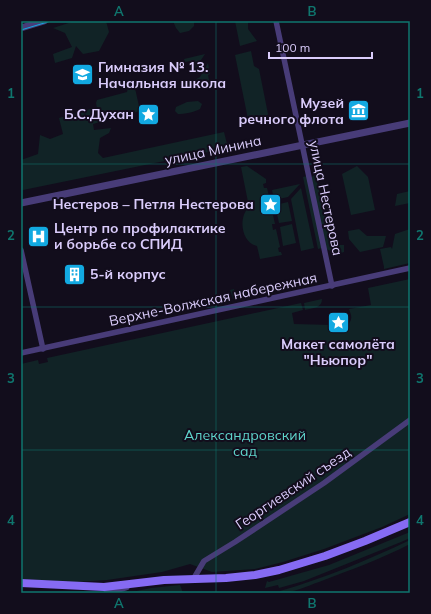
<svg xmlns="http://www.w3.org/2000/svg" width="431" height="614" viewBox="0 0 431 614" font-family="Mulish,sans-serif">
	<rect width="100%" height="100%" fill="#120d1c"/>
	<g fill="#112326">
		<polygon points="75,21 106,21 109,32 99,51 83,54 76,46 72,58 55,63 53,54 72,47 65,33 53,28"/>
		<polygon points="173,21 194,21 194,26 189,31 180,33 176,28"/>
		<polygon points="235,21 248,21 248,29 257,41 240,46"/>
		<polygon points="251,51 254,66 259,69 268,114 264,121 249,124 235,55"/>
		<polygon points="205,54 195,69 193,70 191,61 185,62 184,59"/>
		<polygon points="208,63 210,74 208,75 209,80 211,79 212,82 208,83 204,87 200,87 198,85 196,85 195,80 200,77"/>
		<polygon points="133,86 135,88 140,111 93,124 94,130 111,128 109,133 100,138 98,153 103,158 224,132 228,148 23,190 21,183 21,160 38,154 40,135 50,139 63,134 59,118 94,108 98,113 96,103 97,100 127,92 128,87"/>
		<path d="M198 101 202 104 200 109C195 112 184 114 178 114L175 111 176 107 187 102Z"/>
		<path d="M247 166 266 179V183L263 184 264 188H267L270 200 267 201 268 207 271 206 275 224H272L273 230 276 229 280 247 278 248 279 252H281L282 255 260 259 257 246C241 243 238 217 249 207L241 167Z"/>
		<polygon points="357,166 368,177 375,210 351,215 342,174"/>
		<polygon points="315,174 332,245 344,245 344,252 338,254 326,249 311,178"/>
		<polygon points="307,176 322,248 318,249 303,177"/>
		<polygon points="300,184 288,197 274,200 272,190"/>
		<polygon points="301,188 314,248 301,251 291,199"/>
		<polygon points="410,191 410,203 395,206 397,194"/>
		<polygon points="288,202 292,221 279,223 275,205"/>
		<polygon points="292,224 296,243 283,246 280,227"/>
		<polygon points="359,229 367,236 386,236 383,247 360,252 349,239 348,231"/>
		<polygon points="410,229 410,263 384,269 384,267 380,249 391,247 392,249 395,234"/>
		<path d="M410 279V514L382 527 324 549 283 562 255 569 212 572 190 564 162 572 107 580 75 582 21 579V364L38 360 39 364 48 362 47 358 301 303 303 310 292 313 294 324 332 325C337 331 342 331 348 325 349 323 351 321 351 319 352 316 350 312 349 309L371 305 368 288Z"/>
		<polygon points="234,289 235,294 256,289 257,294 233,299 230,290"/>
		<path d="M322 299C322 308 313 308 305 310L304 303Z"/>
		<polygon points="410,532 410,538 401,542 304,581 279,588 278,585 265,588 267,581 269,582 329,565"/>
		<path d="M410 540V544C381 559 350 570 319 582 307 586 293 593 281 593L280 591C325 578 368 560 410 540Z"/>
		<polygon points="180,585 183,593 127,593 151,588"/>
	</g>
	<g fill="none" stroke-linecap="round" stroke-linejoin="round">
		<polyline stroke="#0c1436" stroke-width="2" points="241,433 242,436"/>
		<g stroke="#483c78" stroke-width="5.5">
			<polyline points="276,21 332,286"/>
			<polyline points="21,250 43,349"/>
			<polyline points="21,353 410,268"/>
			<polyline points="194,578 204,561 235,542 324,483 410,420"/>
		</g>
		<g stroke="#483c78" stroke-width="7">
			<polyline points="21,28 44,21"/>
			<polyline points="21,203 410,123"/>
			<polyline points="107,593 126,587"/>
		</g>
		<polyline stroke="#866bf3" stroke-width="8" points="21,583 104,587 164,580 226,578 255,575 279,570 325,556 365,541 410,522"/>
		<polyline stroke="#12a9e1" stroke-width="1" points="21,30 51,21"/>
	</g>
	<path fill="none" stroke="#0f766e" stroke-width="1" stroke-opacity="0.55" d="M216 21V593M21 164H410M21 307H410M21 450H410"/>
	<defs>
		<symbol id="school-square" viewBox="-11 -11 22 22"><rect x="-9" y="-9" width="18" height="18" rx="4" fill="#12a9e1" stroke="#120d1c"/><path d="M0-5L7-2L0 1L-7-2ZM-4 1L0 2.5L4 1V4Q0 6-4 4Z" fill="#fff"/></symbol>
		<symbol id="museum-square" viewBox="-11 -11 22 22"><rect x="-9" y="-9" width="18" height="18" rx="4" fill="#12a9e1" stroke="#120d1c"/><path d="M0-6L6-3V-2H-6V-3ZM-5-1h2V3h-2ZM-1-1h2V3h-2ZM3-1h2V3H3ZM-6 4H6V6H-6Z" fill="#fff"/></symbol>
		<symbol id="sight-square" viewBox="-11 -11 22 22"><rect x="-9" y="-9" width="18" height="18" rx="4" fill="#12a9e1" stroke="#120d1c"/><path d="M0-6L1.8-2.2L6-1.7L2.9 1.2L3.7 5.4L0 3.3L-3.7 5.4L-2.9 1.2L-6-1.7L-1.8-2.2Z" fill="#fff"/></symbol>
		<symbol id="hospital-square" viewBox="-11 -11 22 22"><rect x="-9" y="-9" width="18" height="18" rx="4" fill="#12a9e1" stroke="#120d1c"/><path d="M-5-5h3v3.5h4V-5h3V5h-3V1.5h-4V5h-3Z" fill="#fff"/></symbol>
		<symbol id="building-square" viewBox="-11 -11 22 22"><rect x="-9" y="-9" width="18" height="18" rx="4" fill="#12a9e1" stroke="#120d1c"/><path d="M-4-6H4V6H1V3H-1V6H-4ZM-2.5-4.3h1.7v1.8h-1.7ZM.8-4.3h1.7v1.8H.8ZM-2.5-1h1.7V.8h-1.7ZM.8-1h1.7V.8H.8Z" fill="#fff"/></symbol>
	</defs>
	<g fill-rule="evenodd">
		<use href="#school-square" x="70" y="62" width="25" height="25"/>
		<use href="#museum-square" x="346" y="98" width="25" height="25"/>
		<use href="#sight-square" x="136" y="102" width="25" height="25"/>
		<use href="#sight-square" x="258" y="192" width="25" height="25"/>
		<use href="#hospital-square" x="26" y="224" width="25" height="25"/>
		<use href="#building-square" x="62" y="262" width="25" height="25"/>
		<use href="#sight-square" x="326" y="310" width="25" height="25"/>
	</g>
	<g text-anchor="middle" stroke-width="4" stroke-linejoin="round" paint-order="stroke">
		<g font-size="14" font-weight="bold" fill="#daccfb" stroke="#120d1c" text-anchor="start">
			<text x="98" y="72">Гимназия № 13.<tspan x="98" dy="16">Начальная школа</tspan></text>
			<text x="344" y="108" text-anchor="end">Музей<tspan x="344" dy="16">речного флота</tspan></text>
			<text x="134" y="119" text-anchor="end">Б.С.Духан</text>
			<text x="254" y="209" text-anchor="end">Нестеров – Петля Нестерова</text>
			<text x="54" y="233">Центр по профилактике<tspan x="54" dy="16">и борьбе со СПИД</tspan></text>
			<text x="90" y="279">5-й корпус</text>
			<text x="338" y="349" text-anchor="middle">Макет самолёта<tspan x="338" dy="16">"Ньюпор"</tspan></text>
		</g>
		<g font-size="14" fill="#daccfb" stroke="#120d1c">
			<text transform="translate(213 150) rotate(-12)" y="5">улица Минина</text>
			<text transform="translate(326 198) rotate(78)" y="5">улица Нестерова</text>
			<text transform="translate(213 299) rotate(-12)" y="5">Верхне-Волжская набережная</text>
			<text transform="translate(293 488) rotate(-34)" y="5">Георгиевский съезд</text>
		</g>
		<g font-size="14" fill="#5fd4cb" stroke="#120d1c">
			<text x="245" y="440">Александровский<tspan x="245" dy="16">сад</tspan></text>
		</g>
	</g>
	<rect width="431" height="614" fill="none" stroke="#120d1c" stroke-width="44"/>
	<path d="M269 52v6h103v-6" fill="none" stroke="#daccfb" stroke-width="2"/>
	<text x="275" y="52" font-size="12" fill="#daccfb" stroke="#120d1c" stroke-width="3" paint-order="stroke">100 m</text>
	<rect x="22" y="22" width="387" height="570" fill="none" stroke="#0f766e" stroke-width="1.5"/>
	<g font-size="13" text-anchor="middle" font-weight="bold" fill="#0f766e">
		<text x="119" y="16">A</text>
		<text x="312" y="16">B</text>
		<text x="11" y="98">1</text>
		<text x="420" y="98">1</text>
		<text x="11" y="240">2</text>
		<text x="420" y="240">2</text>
		<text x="11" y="383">3</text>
		<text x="420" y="383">3</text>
		<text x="11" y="525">4</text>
		<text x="420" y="525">4</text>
		<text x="119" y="608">A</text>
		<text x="312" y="608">B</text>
	</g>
</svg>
